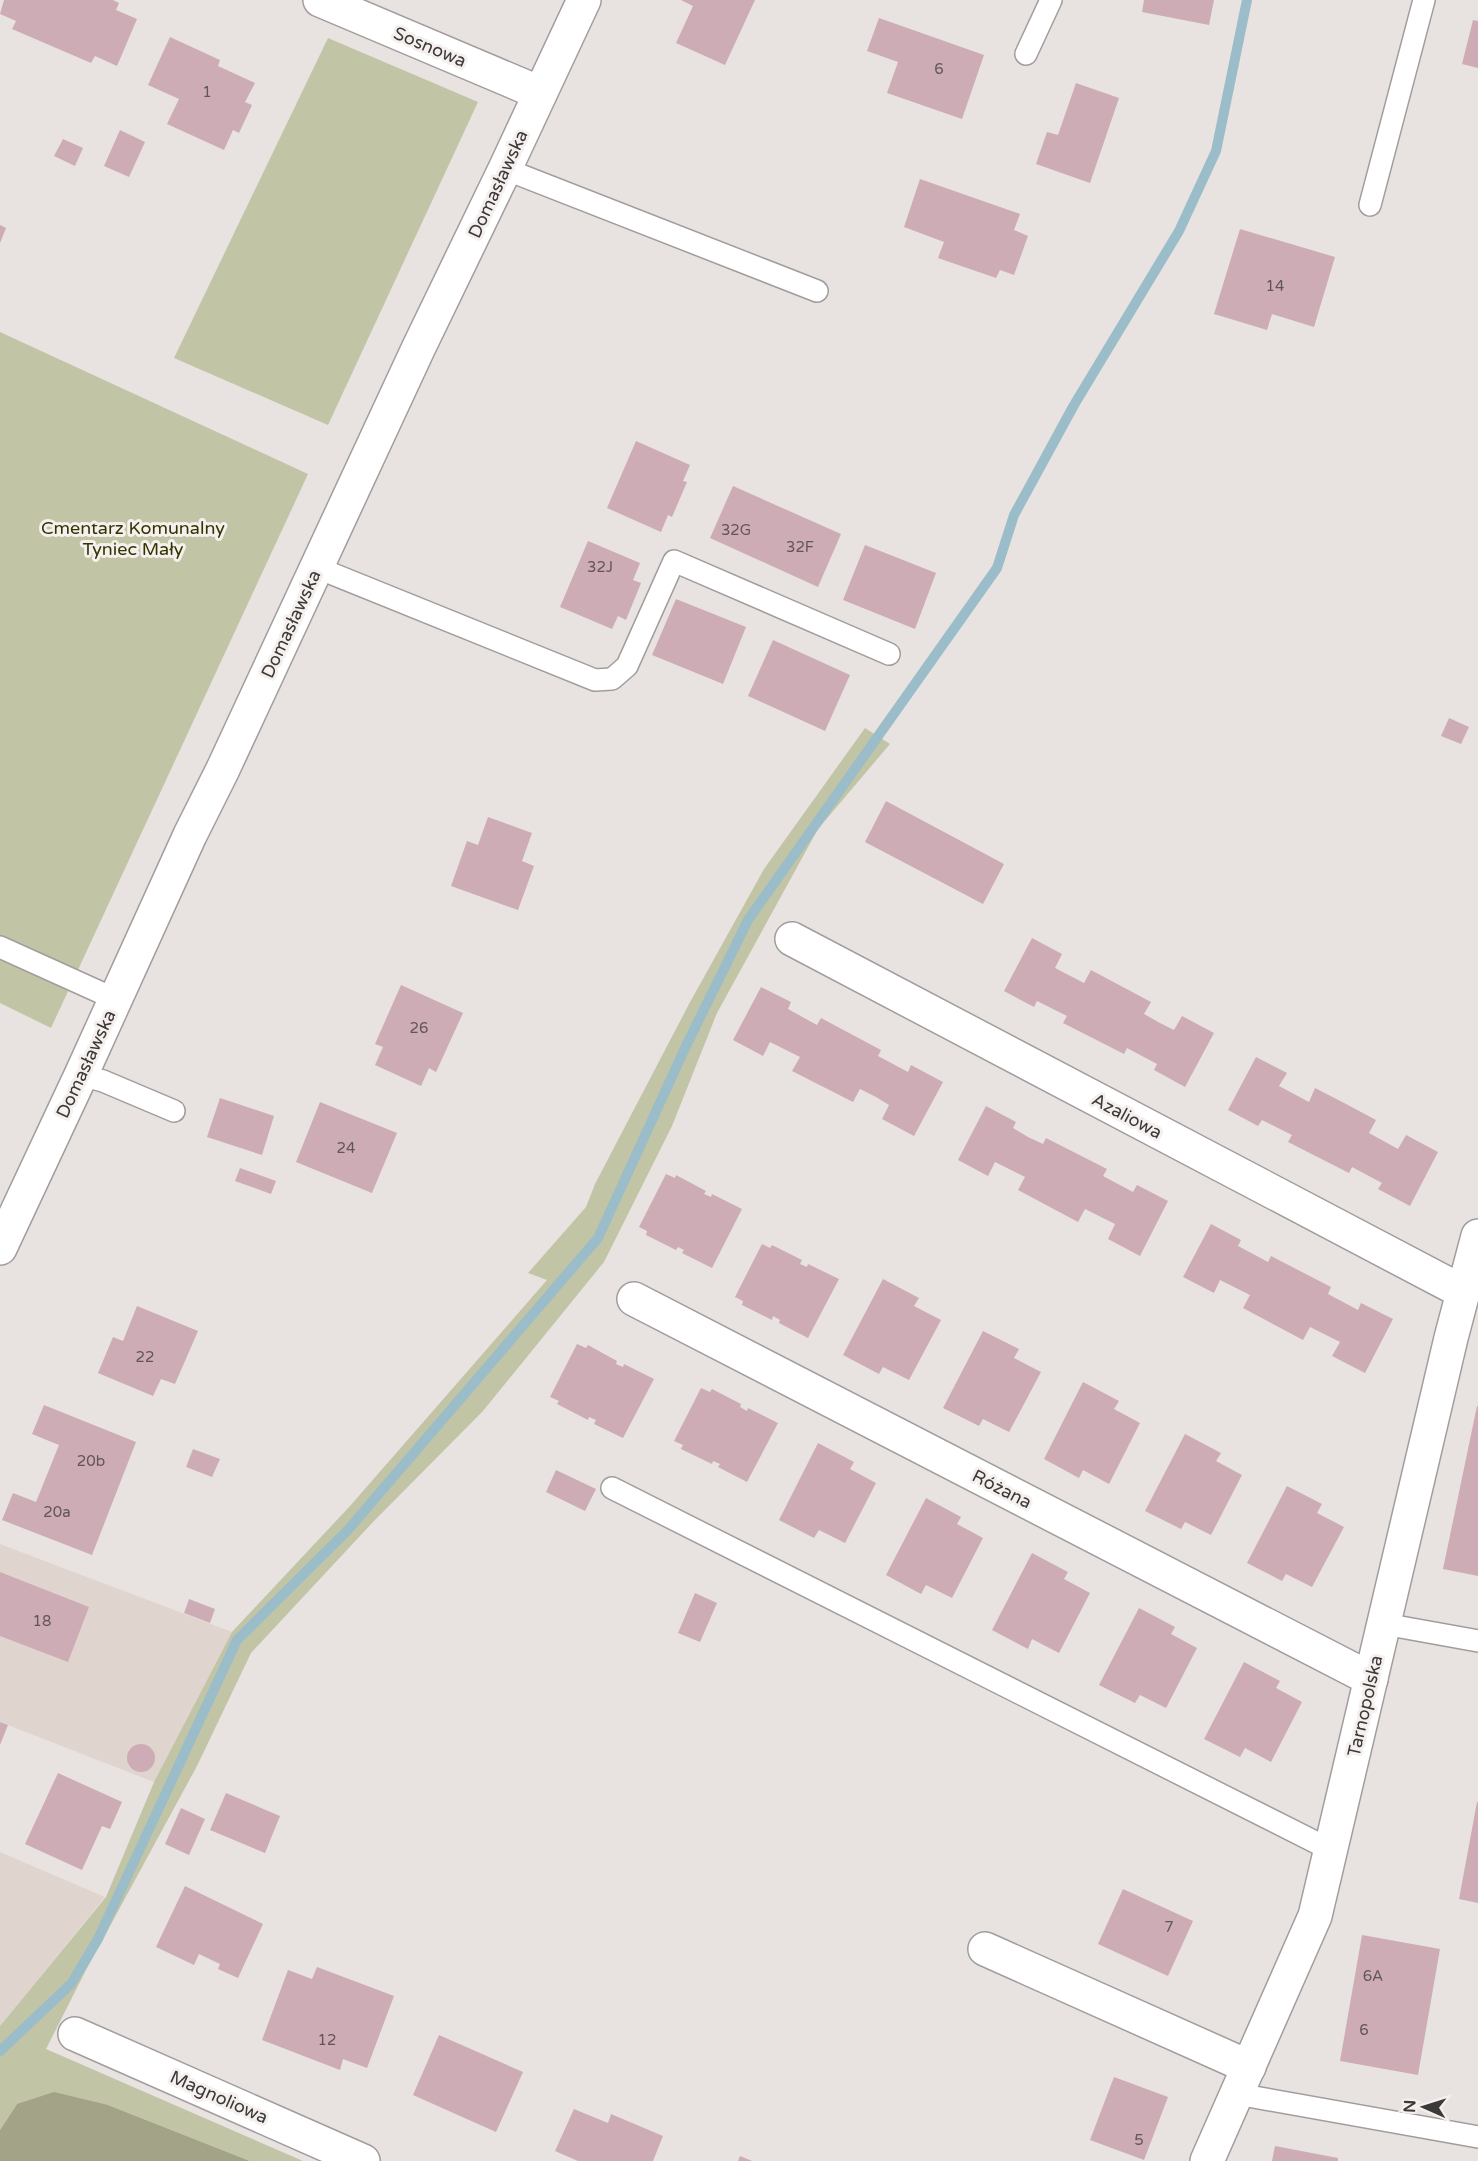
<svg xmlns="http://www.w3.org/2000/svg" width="1478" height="2161" viewBox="0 0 1478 2161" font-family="'Varela Round',sans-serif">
	<rect width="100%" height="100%" fill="#e8e3e1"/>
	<g fill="#e0d4cf">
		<polygon points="0,1544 232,1632 154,1782 0,1722"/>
		<polygon points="0,1852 105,1897 0,2026"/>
	</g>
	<g fill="#c2c4a6">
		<polygon points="328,38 478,102 328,425 174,358"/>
		<polygon points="0,332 308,474 51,1028 0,1003"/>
		<polygon points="865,728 890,744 818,829 717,1013 672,1126 604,1262 483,1411 373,1522 251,1653 197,1766 85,1972 46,2049 303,2161 250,2161 108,2105 17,2104 0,2130 0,2026 106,1897 154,1782 232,1632 350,1506 547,1280 528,1273 586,1207 595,1184 689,1004 764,869"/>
	</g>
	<polygon fill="#a3a487" points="54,2092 108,2105 250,2161 0,2161 0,2130 17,2104"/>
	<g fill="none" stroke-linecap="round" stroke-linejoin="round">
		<polyline stroke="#9abdc9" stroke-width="10" points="0,2051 71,1984 98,1939 237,1640 347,1531 598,1238 686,1046 748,920 997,568 1014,515 1074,405 1179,231 1216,151 1247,0"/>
	</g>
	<g fill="#cdacb6">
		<polygon points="4,0 113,0 119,3 116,10 137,19 117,66 95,56 91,63 12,29 16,21 0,14"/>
		<polygon points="681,0 755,0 725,65 676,43 693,6"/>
		<polygon points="1144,0 1214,0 1209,25 1142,12"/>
		<polygon points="879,18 984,55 962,119 887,93 898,62 867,51"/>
		<polygon points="1473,20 1478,21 1478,68 1462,64"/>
		<polygon points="170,37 220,60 218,66 255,83 245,102 252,105 239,133 233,130 224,150 167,124 179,99 148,85"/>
		<polygon points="1076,83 1119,98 1090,183 1036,164 1047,132 1058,135"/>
		<polygon points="120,130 145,142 129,177 104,166"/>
		<polygon points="63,139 83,148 75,166 54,156"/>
		<polygon points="920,179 1020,214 1014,230 1028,236 1014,275 1000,270 996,278 938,258 944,242 904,227"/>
		<polygon points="0,225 6,228 0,243"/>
		<polygon points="1240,229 1335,257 1314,327 1272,314 1267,330 1214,314"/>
		<polygon points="636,441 690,465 683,481 687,482 672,517 668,515 661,532 607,508"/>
		<polygon points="733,486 841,534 818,587 710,538"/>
		<polygon points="588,541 640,563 633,580 641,583 626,620 618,616 612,629 560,607"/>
		<polygon points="865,545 936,573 915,629 843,600"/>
		<polygon points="676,599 746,627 723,684 652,655"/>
		<polygon points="773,640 850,675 825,731 748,696"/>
		<polygon points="1449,718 1469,727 1461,744 1441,736"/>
		<polygon points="886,801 1004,864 983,904 865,842"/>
		<polygon points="488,817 532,833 522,861 534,866 518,910 451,886 467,841 478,845"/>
		<polygon points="1032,938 1062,954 1055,968 1084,983 1091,970 1151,1002 1144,1014 1160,1023 1174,1030 1182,1016 1214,1033 1185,1087 1154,1070 1157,1064 1127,1048 1124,1054 1063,1023 1067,1016 1037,1001 1034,1007 1004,991"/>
		<polygon points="401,985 463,1013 436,1072 429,1068 421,1086 375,1065 383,1047 375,1044"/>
		<polygon points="761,987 791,1002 788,1009 817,1025 821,1018 881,1050 878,1056 908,1072 911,1065 943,1082 914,1136 882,1119 889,1105 876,1097 860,1089 853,1102 792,1071 800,1057 770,1042 763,1056 733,1040"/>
		<polygon points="1256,1057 1287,1073 1279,1086 1309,1102 1315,1088 1346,1104 1376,1120 1369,1133 1398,1149 1406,1135 1438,1152 1410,1206 1378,1189 1382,1183 1352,1167 1349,1173 1288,1142 1292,1135 1262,1120 1258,1126 1228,1110"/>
		<polygon points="220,1098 274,1116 262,1155 207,1137"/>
		<polygon points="320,1102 397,1133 372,1193 296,1162"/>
		<polygon points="986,1106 1016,1122 1013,1128 1028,1137 1043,1144 1046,1138 1107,1169 1103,1176 1133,1192 1137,1185 1168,1201 1140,1256 1108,1239 1115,1224 1085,1209 1078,1222 1018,1190 1025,1177 995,1162 988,1176 958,1160"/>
		<polygon points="240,1168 276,1181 271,1194 235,1181"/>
		<polygon points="666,1174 675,1178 676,1175 706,1191 704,1194 711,1197 712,1194 742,1209 712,1268 682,1253 684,1250 678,1247 676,1250 646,1235 647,1231 639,1227"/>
		<polygon points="1211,1224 1241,1240 1238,1246 1268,1262 1271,1256 1331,1287 1328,1294 1358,1310 1361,1303 1393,1319 1365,1373 1332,1356 1340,1342 1310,1327 1303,1340 1243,1308 1250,1295 1220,1280 1214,1293 1183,1277"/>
		<polygon points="762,1244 770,1248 772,1245 802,1260 800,1264 807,1267 808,1264 839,1279 808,1338 779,1323 780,1320 773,1316 772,1320 742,1305 743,1301 735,1297"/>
		<polygon points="883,1279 919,1298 914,1306 941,1320 909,1380 883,1367 879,1374 843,1355"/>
		<polygon points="137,1306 198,1331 175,1384 161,1379 153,1396 98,1373 113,1337 123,1341"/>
		<polygon points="983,1331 1019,1349 1014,1358 1041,1372 1009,1432 983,1419 979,1426 943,1408"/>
		<polygon points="577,1344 586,1348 588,1345 617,1361 616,1364 623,1367 624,1364 654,1379 623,1438 594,1424 596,1420 589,1417 588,1420 557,1404 559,1401 550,1397"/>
		<polygon points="1083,1382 1119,1401 1114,1409 1140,1423 1109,1484 1083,1470 1079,1478 1044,1459"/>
		<polygon points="701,1388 710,1392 712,1389 741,1404 740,1407 747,1411 748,1408 778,1423 747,1482 718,1467 720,1464 713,1461 712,1464 681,1449 683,1445 674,1441"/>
		<polygon points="44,1405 136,1442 92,1555 2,1520 13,1493 36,1502 59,1445 32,1434"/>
		<polygon points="1477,1406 1478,1406 1478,1576 1443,1569"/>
		<polygon points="1185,1434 1221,1453 1216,1461 1242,1475 1211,1535 1185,1522 1181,1529 1145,1511"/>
		<polygon points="818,1443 854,1462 850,1469 876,1483 845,1543 819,1530 814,1538 779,1520"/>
		<polygon points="193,1449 220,1459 212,1477 186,1467"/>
		<polygon points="556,1470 596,1489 585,1511 546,1492"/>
		<polygon points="1287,1486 1322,1504 1317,1513 1344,1527 1312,1587 1286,1574 1282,1581 1247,1563"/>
		<polygon points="926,1498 961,1517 957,1524 983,1538 952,1598 926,1585 921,1594 886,1575"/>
		<polygon points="1032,1553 1068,1572 1064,1579 1090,1593 1059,1653 1032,1639 1028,1649 992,1630"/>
		<polygon points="0,1572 89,1607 68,1662 0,1636"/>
		<polygon points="695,1593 717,1603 700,1642 678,1633"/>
		<polygon points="189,1599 215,1609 210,1623 184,1613"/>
		<polygon points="1139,1608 1175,1627 1171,1634 1197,1648 1166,1708 1140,1695 1135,1703 1099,1685"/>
		<polygon points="1244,1662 1280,1681 1276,1688 1302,1702 1271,1762 1245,1748 1240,1757 1204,1739"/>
		<polygon points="0,1722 8,1725 0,1745"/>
		<circle cx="141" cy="1758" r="14"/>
		<polygon points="58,1773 122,1802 110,1829 102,1826 82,1870 25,1844"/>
		<polygon points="226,1793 280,1816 265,1853 210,1830"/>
		<polygon points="1477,1802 1478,1802 1478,1903 1459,1899"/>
		<polygon points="181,1808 205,1819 189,1855 165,1844"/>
		<polygon points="185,1886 263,1924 238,1978 218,1969 220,1964 199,1954 194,1965 156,1947"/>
		<polygon points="1123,1889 1193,1921 1168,1976 1098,1944"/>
		<polygon points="1362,1935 1440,1949 1418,2075 1340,2061"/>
		<polygon points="317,1967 394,1996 367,2068 343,2059 340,2070 262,2040 288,1970 312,1979"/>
		<polygon points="439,2035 523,2072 496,2132 413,2095"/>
		<polygon points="1114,2077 1168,2097 1144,2160 1090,2140"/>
		<polygon points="574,2109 608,2123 611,2114 663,2136 653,2161 578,2161 555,2151"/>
		<polygon points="1275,2146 1338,2158 1338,2161 1272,2161"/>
		<polygon points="740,2156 752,2161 738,2161"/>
	</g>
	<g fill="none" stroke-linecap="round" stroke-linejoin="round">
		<defs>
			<g id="service">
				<polyline points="1026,54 1051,0"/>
				<polyline points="505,169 817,291"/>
				<polyline points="1370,205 1424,0"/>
				<polyline points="318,568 595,680 612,679 627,666 674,561 889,654"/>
				<polyline points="0,947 115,999"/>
				<polyline points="81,1075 103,1081 174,1111"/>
				<polyline points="612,1488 1331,1850"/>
				<polyline points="1384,1624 1478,1641"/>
				<polyline points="1237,2094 1478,2137"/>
			</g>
			<g id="minor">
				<polyline points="320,0 540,93"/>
				<polyline points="792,939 1463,1292"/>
				<polyline points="634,1299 1371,1679"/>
				<polyline points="985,1949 1249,2067"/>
				<polyline points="75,2034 363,2161"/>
				<polyline points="1207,2161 1315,1916 1451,1338 1478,1236"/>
			</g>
			<polyline id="tertiary" points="0,1248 81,1075 190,835 223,769 418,349 505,169 584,0"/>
		</defs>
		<use href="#service" stroke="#a29d9c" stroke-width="24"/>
		<use href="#minor" stroke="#a29d9c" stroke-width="36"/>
		<use href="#tertiary" stroke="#a29d9c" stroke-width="36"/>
		<use href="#service" stroke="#fff" stroke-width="21"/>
		<use href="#minor" stroke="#fff" stroke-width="33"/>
		<use href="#tertiary" stroke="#fff" stroke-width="33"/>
	</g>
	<g text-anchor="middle" stroke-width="6" stroke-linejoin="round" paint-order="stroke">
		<g font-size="15" fill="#605658">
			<text x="939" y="74">6</text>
			<text x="207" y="97">1</text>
			<text x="1275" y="291">14</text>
			<text x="736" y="535">32G</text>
			<text x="800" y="552">32F</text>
			<text x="600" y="572">32J</text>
			<text x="419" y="1033">26</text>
			<text x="346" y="1153">24</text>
			<text x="145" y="1362">22</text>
			<text x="91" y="1466">20b</text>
			<text x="57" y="1517">20a</text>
			<text x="42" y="1626">18</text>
			<text x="1169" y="1932">7</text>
			<text x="1373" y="1981">6A</text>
			<text x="1364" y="2035">6</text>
			<text x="327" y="2045">12</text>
			<text x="1139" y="2145">5</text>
		</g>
		<g font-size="18" fill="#3c3a39" stroke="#f5f0ee">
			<text transform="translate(430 47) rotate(23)" y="6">Sosnowa</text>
			<text transform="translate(498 184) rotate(-65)" y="6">Domasławska</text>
			<text transform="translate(291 624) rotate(-65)" y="6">Domasławska</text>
			<text transform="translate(86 1064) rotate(-65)" y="6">Domasławska</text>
			<text transform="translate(1127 1116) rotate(28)" y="6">Azaliowa</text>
			<text transform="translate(1002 1489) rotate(27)" y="6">Różana</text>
			<text transform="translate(1365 1706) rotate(-77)" y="6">Tarnopolska</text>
			<text transform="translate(219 2097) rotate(24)" y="6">Magnoliowa</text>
		</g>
		<g font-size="18" fill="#343400" stroke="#f5f0ee">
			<text x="133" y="534">Cmentarz Komunalny<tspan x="133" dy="21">Tyniec Mały</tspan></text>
		</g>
	</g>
	<g transform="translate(1424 2107) rotate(273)" stroke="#f5f0ee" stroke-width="4.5" paint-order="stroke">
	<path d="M0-4.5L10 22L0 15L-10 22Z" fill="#3c3a39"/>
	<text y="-9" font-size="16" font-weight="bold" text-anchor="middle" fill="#3c3a39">N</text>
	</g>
</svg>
